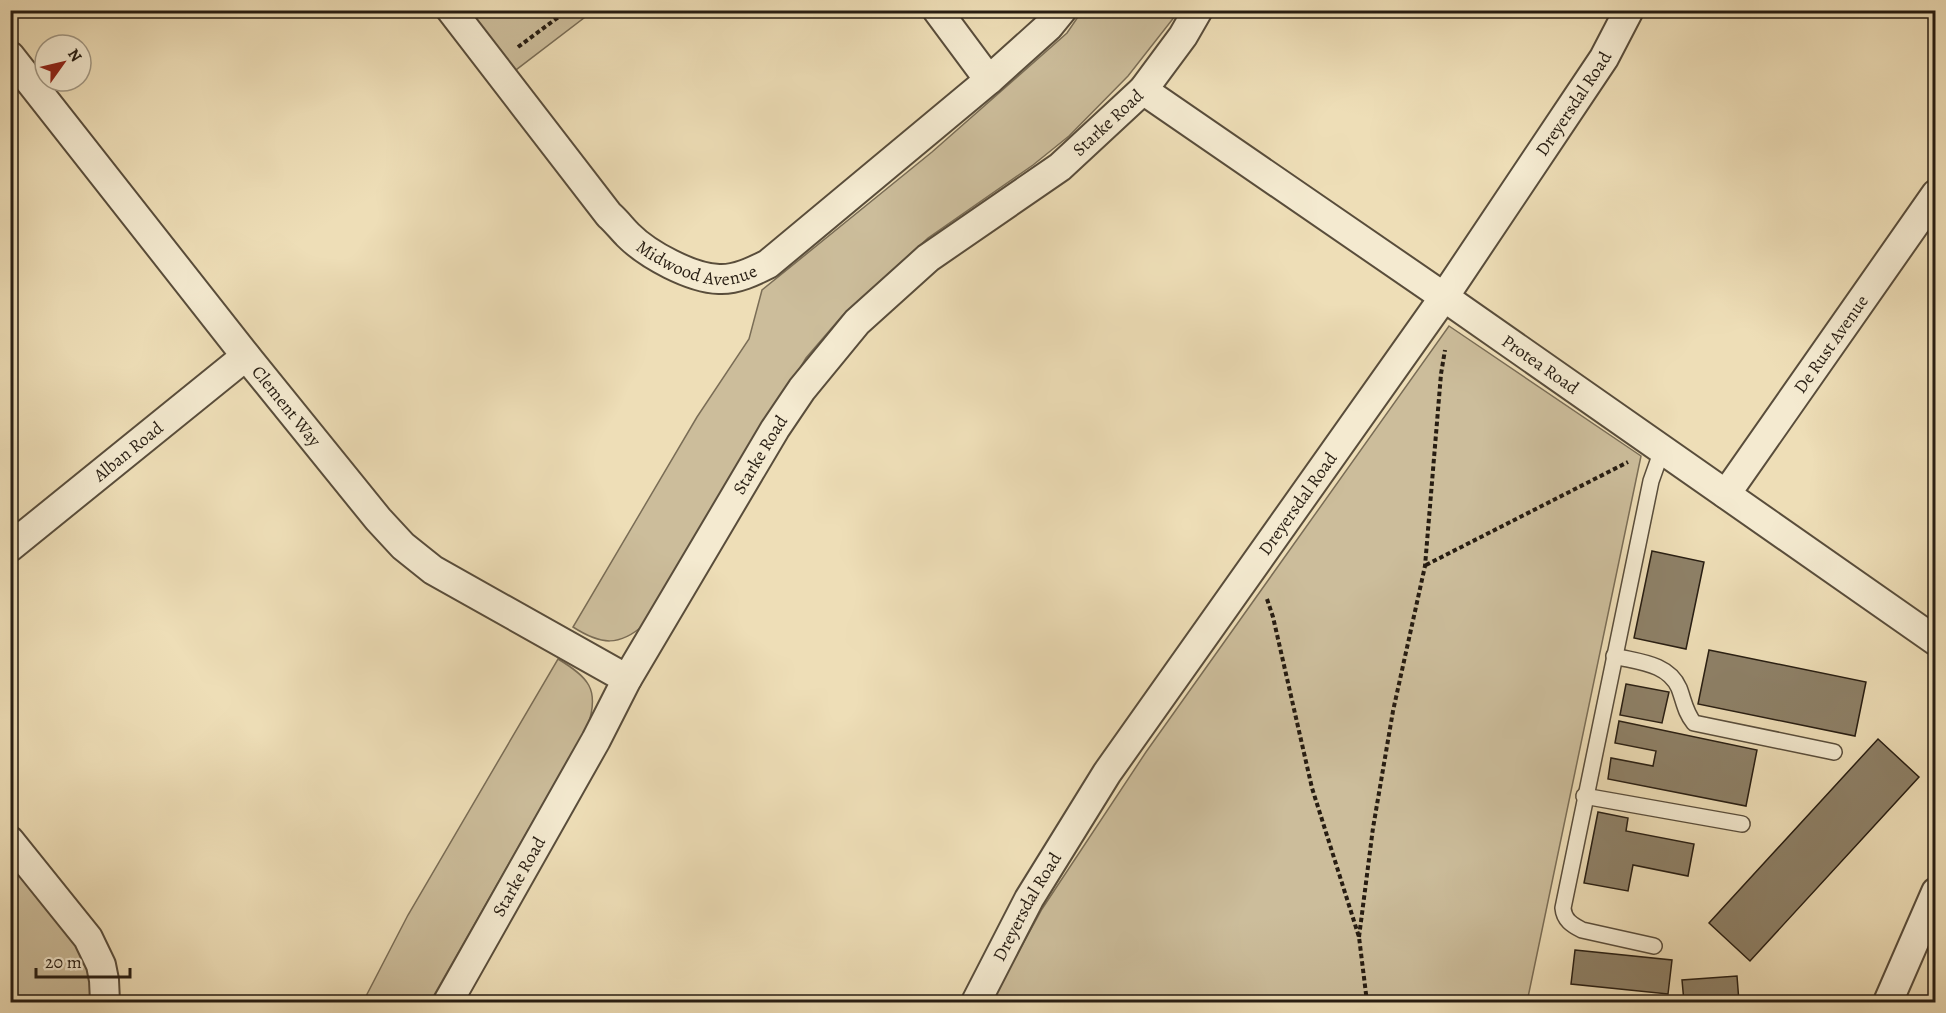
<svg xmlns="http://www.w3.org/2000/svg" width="1946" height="1013" viewBox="0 0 1946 1013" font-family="Alegreya,serif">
	<rect width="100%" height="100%" fill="#eedeb7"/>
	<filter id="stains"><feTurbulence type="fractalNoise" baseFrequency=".00333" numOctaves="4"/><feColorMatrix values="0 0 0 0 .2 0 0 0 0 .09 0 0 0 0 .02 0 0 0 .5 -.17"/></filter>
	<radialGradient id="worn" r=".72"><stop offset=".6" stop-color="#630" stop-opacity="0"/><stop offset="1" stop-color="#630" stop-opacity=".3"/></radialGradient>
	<g fill="#ccbd9b" stroke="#7a6d56" stroke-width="1.5">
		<polygon points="451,11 593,11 504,79"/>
		<path d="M1082 11H1179L1128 76 1069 136 1033 165 928 238 842 316 806 358 645 624C619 647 601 645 573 627L697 417 749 339 762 290 932 152 1067 33Z"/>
		<polygon points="1449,326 1641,456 1527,1002 991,1002 1042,909 1146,752"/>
		<path d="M558 659C588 677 600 689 588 725L430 1002H363L408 915Z"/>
		<polygon points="10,846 88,941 103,1002 11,1002"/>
	</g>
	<g fill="#8e8168" stroke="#271d12" stroke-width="1.5">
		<polygon points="1652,551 1704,562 1686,649 1634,638"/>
		<polygon points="1709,650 1866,682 1855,736 1698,704"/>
		<polygon points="1626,684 1669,692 1662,723 1620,715"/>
		<polygon points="1619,721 1757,750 1746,806 1608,779 1611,758 1653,766 1656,751 1615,743"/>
		<polygon points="1878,739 1919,777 1750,961 1709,923"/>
		<polygon points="1598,812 1628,818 1626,831 1694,844 1688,876 1633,865 1628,891 1584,883"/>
		<polygon points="1575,950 1672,960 1668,994 1571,984"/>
		<polygon points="1737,976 1739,1002 1684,1002 1682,980"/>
	</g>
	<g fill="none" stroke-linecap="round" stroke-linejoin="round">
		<defs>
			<g id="lane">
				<path d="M1614 656C1638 662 1668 663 1679 688 1684 701 1685 712 1694 723L1834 752"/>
				<polyline points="1584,796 1742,824"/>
				<path d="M1654 946 1582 930C1572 925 1564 920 1563 908L1651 481 1662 450"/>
			</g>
			<g id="street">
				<path id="s1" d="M451 10 609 215C616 221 622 229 628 235 648 255 691 278 719 279 736 280 754 271 768 264L989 80 1049 26 1062 10"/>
				<polyline points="937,10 989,80"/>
				<path id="s2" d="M10 56 246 356 378 519 403 546 433 570 627 679"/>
				<path id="s3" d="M1143 90 1444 297 1936 641"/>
				<path id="s4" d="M1726 494 1936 194"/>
				<path id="s5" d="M10 547 246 356"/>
				<polyline points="10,841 88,938 101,965 104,980 105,1002"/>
				<path id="s6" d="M448 1002 596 740 627 679 775 429 802 389 857 322 928 258 1060 167 1143 90 1183 36 1198 10"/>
				<path id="s7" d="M976 1002 1029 899 1107 773 1444 297 1604 58 1629 10"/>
				<polyline points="1888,1002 1936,892"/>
			</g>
		</defs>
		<use href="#lane" stroke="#594d3b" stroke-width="18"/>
		<use href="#street" stroke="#594d3b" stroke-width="32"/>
		<g stroke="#271d12" stroke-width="4" stroke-dasharray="4.5 3" stroke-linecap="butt">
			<polyline points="518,47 568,10"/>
			<polyline points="1426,565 1628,462"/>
			<polyline points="1267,599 1273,617 1312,788 1359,937 1367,1002"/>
			<polyline points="1359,937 1373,828 1393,711 1425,566 1441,374 1445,350"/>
		</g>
		<use href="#lane" stroke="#f4ead0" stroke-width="15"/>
		<use href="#street" stroke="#f4ead0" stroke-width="28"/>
	</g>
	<g text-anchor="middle" stroke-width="4.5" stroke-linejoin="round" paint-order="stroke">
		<g font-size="18" fill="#271d12" stroke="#f4ead0">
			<text dy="6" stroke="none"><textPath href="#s7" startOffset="1080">Dreyersdal Road</textPath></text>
			<text dy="6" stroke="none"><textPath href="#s6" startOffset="1116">Starke Road</textPath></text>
			<text dy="6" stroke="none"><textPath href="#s1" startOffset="364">Midwood Avenue</textPath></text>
			<text dy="6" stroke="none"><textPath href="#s4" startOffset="183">De Rust Avenue</textPath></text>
			<text dy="6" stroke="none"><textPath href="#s3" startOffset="483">Protea Road</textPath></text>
			<text dy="6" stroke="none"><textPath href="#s2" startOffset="446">Clement Way</textPath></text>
			<text dy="6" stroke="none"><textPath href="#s5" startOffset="152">Alban Road</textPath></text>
			<text dy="6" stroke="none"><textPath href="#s6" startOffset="630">Starke Road</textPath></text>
			<text dy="6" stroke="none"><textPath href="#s7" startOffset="594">Dreyersdal Road</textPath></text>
			<text dy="6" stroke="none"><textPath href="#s6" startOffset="144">Starke Road</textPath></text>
			<text dy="6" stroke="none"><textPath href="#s7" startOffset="108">Dreyersdal Road</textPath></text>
		</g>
	</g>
	<rect width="1946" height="1013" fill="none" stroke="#eedeb7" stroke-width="36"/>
	<rect x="12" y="12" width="1922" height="989" fill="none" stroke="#271d12" stroke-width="3"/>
	<rect x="18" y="18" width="1910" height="977" fill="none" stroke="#271d12" stroke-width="1.5"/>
	<g transform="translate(63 63) rotate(56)"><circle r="28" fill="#f4ead0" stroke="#a29884" stroke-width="1.5"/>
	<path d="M0-4.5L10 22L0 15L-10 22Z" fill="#8f2418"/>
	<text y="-9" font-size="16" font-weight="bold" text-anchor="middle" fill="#271d12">N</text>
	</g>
	<path d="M36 968v9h94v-9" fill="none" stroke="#271d12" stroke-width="3"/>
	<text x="45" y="968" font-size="18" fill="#271d12" stroke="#f4ead0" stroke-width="4.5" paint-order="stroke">20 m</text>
	<rect width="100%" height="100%" filter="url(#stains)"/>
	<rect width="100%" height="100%" fill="url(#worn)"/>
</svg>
